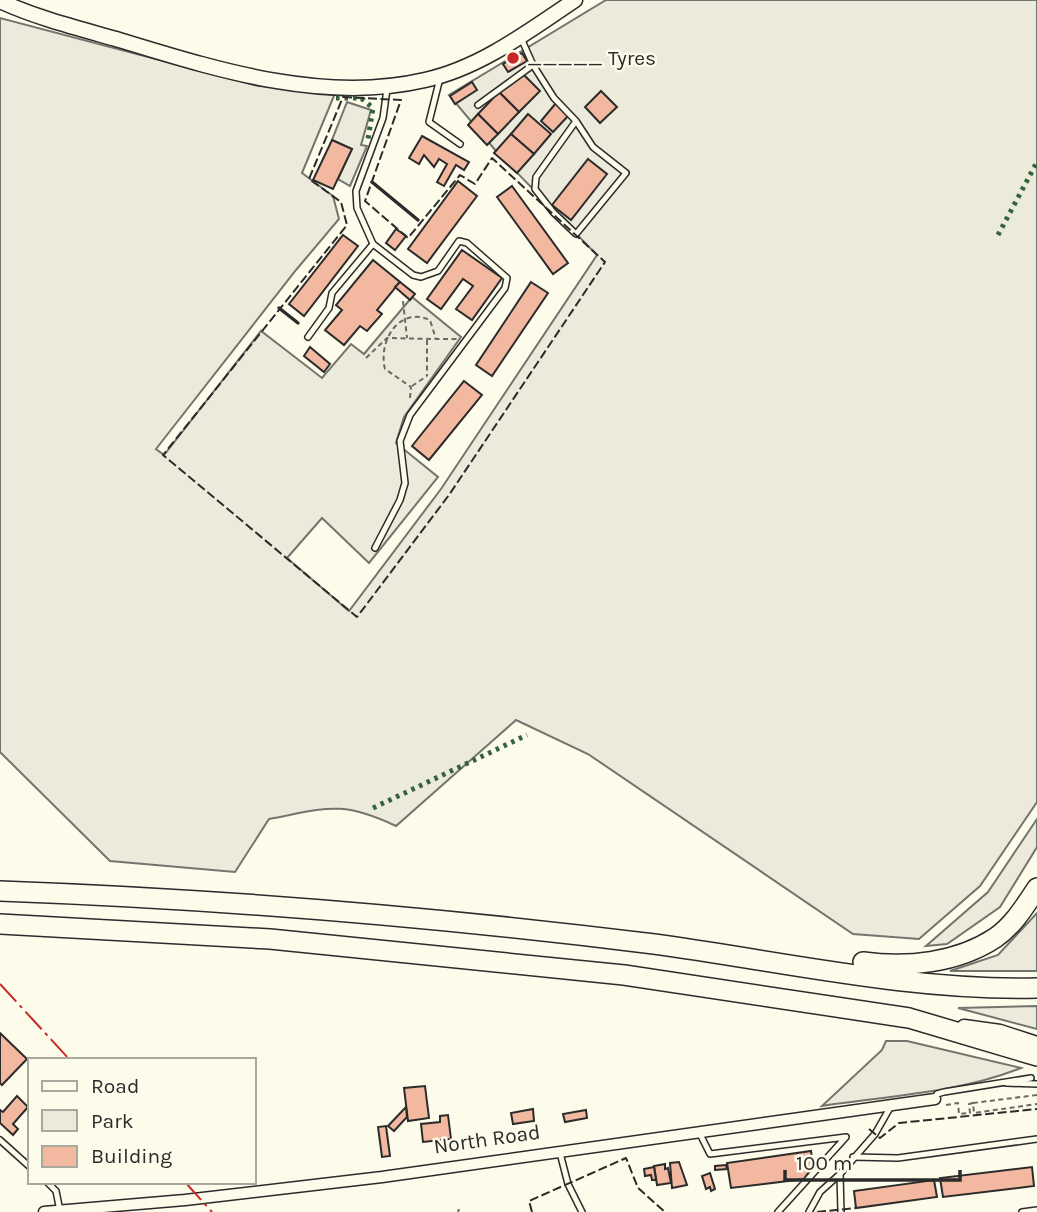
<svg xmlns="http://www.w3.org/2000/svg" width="1037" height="1212" viewBox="0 0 1037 1212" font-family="Karla,sans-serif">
	<rect width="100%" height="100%" fill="#fdfbea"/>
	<g fill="#ecebdb" stroke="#74746e" stroke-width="2">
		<path d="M606 0H1037V802L980 886 919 939 853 934 588 754 516 720 396 826C341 800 327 808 269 819L235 872 110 861 0 752V18L258 86 336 91 302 173 333 196 339 219 296 270 156 449 164 455 261 331 322 378 351 344 364 354 412 297 461 337 404 417 396 443 438 477 369 563 322 518 287 558 349 611 441 489 597 255 496 151 449 95Z"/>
		<polygon points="1037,819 1037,847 1000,907 947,944 926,946 988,892"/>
		<polygon points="1037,913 1037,971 950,971 998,955"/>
		<polygon points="1037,1006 1037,1029 958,1008"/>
		<path d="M886 1041H907L1021 1068C959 1093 887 1096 822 1106L882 1050Z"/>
	</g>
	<polygon fill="#eceadb" stroke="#74746e" stroke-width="2" points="347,102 371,110 361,145 367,146 350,186 338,179 352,149 332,140"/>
	<g fill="#f2b8a0" stroke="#2b2b2b" stroke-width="2">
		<polygon points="522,53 527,61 508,72 503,64"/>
		<polygon points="524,75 540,91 519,112 499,92"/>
		<polygon points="472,82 477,90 455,104 450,96"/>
		<polygon points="601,91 617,107 600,123 585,107"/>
		<polygon points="499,92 519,112 498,134 478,114"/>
		<polygon points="556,103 569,115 553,132 541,121"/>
		<polygon points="478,114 498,134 487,145 468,125"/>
		<polygon points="528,114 551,134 534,154 511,134"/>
		<polygon points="511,134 534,154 517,173 494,153"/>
		<polygon points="422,136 469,162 464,170 456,165 444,186 437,182 447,164 439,159 434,167 424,155 419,164 409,158"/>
		<polygon points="332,140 352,149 333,189 313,180"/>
		<polygon points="588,159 607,174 571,220 552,205"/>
		<polygon points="458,181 477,196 427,263 408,249"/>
		<polygon points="512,186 568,263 553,274 497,197"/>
		<polygon points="396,229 406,236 395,250 386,243"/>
		<polygon points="343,235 358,246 304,316 289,304"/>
		<polygon points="462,250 502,278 472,320 456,309 473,286 463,279 441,309 427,299"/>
		<polygon points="373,260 400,282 377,310 382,314 367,331 360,326 344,345 325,330 342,310 336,305"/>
		<polygon points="400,282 415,294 410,300 395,287"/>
		<polygon points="531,282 548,293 492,376 476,365"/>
		<polygon points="310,347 330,364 324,372 304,356"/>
		<polygon points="464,381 482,395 429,460 412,446"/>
		<polygon points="0,1033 27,1059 2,1085 0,1083"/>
		<polygon points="425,1086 429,1118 408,1121 404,1088"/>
		<polygon points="17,1096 28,1107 13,1124 18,1129 13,1135 0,1123 0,1110 3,1112"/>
		<polygon points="406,1107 407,1117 394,1131 388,1126"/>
		<polygon points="533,1109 534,1121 513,1124 511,1113"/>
		<polygon points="586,1110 587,1118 565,1122 563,1114"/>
		<polygon points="448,1115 451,1139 423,1142 421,1124 440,1122 440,1116"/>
		<polygon points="386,1126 390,1156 382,1157 378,1127"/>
		<polygon points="811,1151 813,1166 804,1179 731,1188 727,1163"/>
		<polygon points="679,1162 687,1185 672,1188 670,1163"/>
		<polygon points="665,1164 665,1169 668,1168 671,1183 657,1185 654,1166"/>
		<polygon points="726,1165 727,1169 715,1170 715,1166"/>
		<polygon points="654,1167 656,1180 652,1180 651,1175 645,1176 644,1169"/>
		<polygon points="1032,1167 1034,1186 943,1197 940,1178"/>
		<polygon points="710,1173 715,1189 711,1191 710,1187 706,1189 702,1176"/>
		<polygon points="934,1180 937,1197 856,1208 854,1191"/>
	</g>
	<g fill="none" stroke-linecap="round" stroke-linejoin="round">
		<defs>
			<g id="lane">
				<polyline points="521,38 533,65 554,98 576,121 593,147 626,173 576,234 553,212 535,189 536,177 576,121"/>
				<polyline points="440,78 429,122 460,144"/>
				<polyline points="478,105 533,65"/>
				<polyline points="308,337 329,308 332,293 373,244"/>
				<polyline points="375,548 400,500 405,483 400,441 410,415 505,288 507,278 467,243 459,241 438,271 421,277 413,275 373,244 357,208 356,191 383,118 387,89"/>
				<polyline points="1006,1083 1037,1084"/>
				<polyline points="935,1099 937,1094 944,1092 1031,1078"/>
				<polyline points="699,1132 710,1154 846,1137 778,1212"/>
				<polyline points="0,1140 30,1167"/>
				<polyline points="560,1153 568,1184 582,1212"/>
				<polyline points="853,1157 898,1158 1037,1139"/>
				<polyline points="47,1182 56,1191 60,1211"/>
				<polyline points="809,1212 820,1192 840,1174"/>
				<polyline points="841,1212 840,1174 875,1134 891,1106"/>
				<polyline points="1022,1212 1037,1210"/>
			</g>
			<polyline id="street" points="44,1212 185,1200 382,1177 935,1099"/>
			<g id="secondary">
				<path d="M0 1C37 18 77 28 116 39 215 69 322 104 425 80 480 68 529 31 575 0"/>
				<polyline points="964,1027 1000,1032 1037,1044"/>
			</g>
			<g id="highway">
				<path d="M0 891C218 899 437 917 654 944 780 961 909 991 1037 988"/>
				<polyline points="0,924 270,939 624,975 909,1018 1037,1056"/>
				<path d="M863 962C907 968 957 963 995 938 1013 926 1025 906 1037 888"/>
			</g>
		</defs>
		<use href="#lane" stroke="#2b2b2b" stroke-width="8"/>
		<use href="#street" stroke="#2b2b2b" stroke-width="13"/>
		<use href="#secondary" stroke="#2b2b2b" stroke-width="17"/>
		<use href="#highway" stroke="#2b2b2b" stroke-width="22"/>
		<g stroke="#6a6964" stroke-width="2" stroke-dasharray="5 3.5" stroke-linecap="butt">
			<polyline points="403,301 407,338"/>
			<polyline points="427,340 427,376"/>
			<polyline points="366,358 387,338 435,339"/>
			<polyline points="412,386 427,376"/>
			<path d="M410 398 411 387 385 369C378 342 398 306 430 320L436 339H457"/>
			<polyline points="1037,1095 973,1103 974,1113 1037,1104"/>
			<polyline points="946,1105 958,1103 959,1114 970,1113 969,1104 973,1103"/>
			<polyline points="458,1212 459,1209"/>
		</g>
		<use href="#lane" stroke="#fdfbea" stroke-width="5"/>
		<use href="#street" stroke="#fdfbea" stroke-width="10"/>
		<use href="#secondary" stroke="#fdfbea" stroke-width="14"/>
		<use href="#highway" stroke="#fdfbea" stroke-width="19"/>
		<g stroke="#34623c" stroke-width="5" stroke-dasharray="3.5 5" stroke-linecap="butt">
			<polyline points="336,98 361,98 373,108 368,139"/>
			<polyline points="998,235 1037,162"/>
			<polyline points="373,808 527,735"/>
		</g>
		<g stroke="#2b2b2b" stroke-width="2" stroke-dasharray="9 3.5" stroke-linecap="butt">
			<polygon points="343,97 401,100 365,201 408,238 460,175 475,184 492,158 605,262 449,495 357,617 163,455 347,225 341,202 309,179"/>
			<polyline points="869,1129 880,1138 899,1123 1037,1109"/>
			<polyline points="532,1212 529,1201 626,1158 638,1188 665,1212"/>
			<polyline points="817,1212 855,1208"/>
		</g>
		<g stroke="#2b2b2b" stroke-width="3.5">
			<polyline points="372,182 418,220"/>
			<polyline points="279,308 298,323"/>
		</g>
		<g stroke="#c62828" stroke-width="2" stroke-dasharray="24 5 3.5 5" stroke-linecap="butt">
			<polyline points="0,984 70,1060"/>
			<polyline points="185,1182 212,1212"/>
		</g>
	</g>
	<circle fill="#c62828" stroke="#fdfbea" stroke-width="2.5" cx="513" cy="58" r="7"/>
	<g text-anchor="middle" stroke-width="5" stroke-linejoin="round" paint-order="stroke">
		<g font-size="21" fill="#2b2b2b" stroke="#fdfbea" text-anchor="start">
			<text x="527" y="65">_____ Tyres</text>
		</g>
		<g font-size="21" fill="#2b2b2b" stroke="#fdfbea">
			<text transform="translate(487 1139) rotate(-8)" y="7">North Road</text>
		</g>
	</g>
	<rect x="28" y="1058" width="228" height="126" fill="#fdfbea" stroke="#a9a89e" stroke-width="2"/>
	<rect x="42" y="1081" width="35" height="10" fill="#fdfbea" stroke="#a9a89e" stroke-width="2"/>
	<text x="91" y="1093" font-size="21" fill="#2b2b2b">Road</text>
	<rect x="42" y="1110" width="35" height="21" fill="#ecebdb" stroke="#a9a89e" stroke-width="2"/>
	<text x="91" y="1128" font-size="21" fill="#2b2b2b">Park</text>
	<rect x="42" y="1146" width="35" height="21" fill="#f2b8a0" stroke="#a9a89e" stroke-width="2"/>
	<text x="91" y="1163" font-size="21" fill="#2b2b2b">Building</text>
	<path d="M785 1170v10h175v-10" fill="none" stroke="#2b2b2b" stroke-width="3.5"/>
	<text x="796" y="1170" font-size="21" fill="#2b2b2b" stroke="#fdfbea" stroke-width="5" paint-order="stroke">100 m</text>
</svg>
